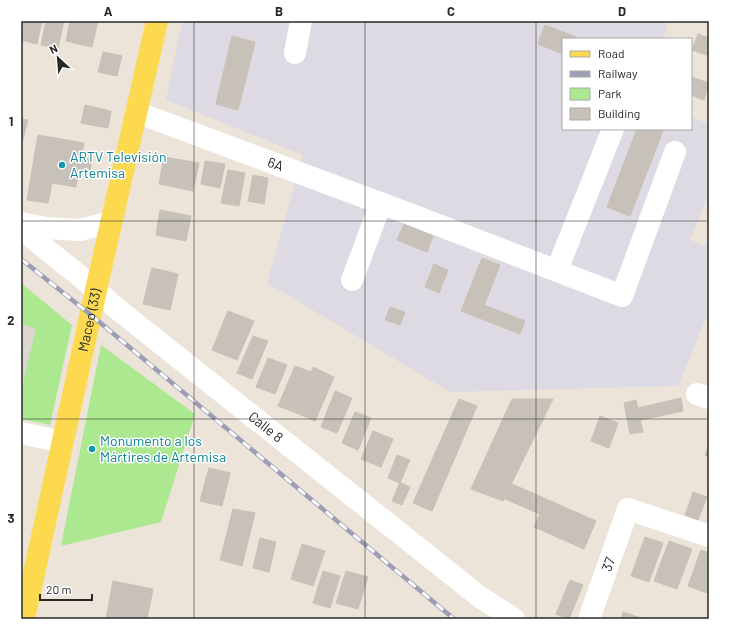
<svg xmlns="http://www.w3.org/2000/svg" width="730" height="640" viewBox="0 0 730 640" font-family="Barlow,sans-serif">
	<rect width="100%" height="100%" fill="#ece4d9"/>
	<polygon fill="#dddae4" points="182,21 669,21 663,39 563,39 563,129 691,129 691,117 709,124 709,193 690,240 709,247 709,311 678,386 450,392 267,283 303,155 166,100"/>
	<g fill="#abe890">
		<polygon points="21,283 72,325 50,425 21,419"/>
		<polygon points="101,345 195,414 161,522 61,546"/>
	</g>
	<polygon fill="#dcd7d0" points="21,324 36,328 21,391"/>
	<g fill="#c7c1b9" stroke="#c7c1b2">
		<polygon points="24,21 42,21 37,44 21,40"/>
		<polygon points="46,21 64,21 58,48 41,45"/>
		<polygon points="70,21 98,21 92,47 66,41"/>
		<polygon points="545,25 581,39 563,39 563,54 538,44"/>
		<polygon points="698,34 709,38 709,56 692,50"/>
		<polygon points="232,36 255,42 238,110 216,104"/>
		<polygon points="103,52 122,56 117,76 98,72"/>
		<polygon points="691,77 709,83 704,100 691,95"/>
		<polygon points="85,105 111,111 108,128 81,123"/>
		<polygon points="21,119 28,120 21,147"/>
		<polygon points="637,129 659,129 663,131 630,216 607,207"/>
		<polygon points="38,135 84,143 81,158 92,159 90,172 79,170 76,187 52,183 48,203 27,200"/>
		<polygon points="164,157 199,163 193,191 159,184"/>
		<polygon points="205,161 225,164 220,188 201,184"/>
		<polygon points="228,170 245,173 239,206 221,203"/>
		<polygon points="253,175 268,178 264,204 248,201"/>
		<polygon points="160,210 191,216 186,241 156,235"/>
		<polygon points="404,224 433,236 427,252 397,240"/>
		<polygon points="482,258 500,265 479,318 461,311"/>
		<polygon points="434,264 448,270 439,293 425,287"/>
		<polygon points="152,268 178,274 170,310 143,304"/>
		<polygon points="484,305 525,321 520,334 479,318"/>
		<polygon points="390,307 405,312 400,325 385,320"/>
		<polygon points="228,311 254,321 237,360 212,350"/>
		<polygon points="253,336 268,341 252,379 237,373"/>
		<polygon points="268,358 287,365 275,394 256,387"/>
		<polygon points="295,366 311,372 294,412 278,406"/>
		<polygon points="313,367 334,377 315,421 294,412"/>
		<polygon points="335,391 352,398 337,433 321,427"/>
		<polygon points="681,398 683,411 641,420 638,408"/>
		<polygon points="459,399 477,406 432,511 413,503"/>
		<polygon points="512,399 553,399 503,501 471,489"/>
		<polygon points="636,400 643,432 630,434 624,403"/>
		<polygon points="355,412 371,418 358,450 342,443"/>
		<polygon points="600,416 618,423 609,448 591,441"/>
		<polygon points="373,431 393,439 381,467 361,459"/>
		<polygon points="709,444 709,456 705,455"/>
		<polygon points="397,455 410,460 400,483 388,478"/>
		<polygon points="209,468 230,473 222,506 200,501"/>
		<polygon points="400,482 410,487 402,505 392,501"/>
		<polygon points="512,484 596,521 584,549 534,527 540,514 505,499"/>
		<polygon points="693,492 707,497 698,520 685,515"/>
		<polygon points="233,509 255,513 242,566 220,560"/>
		<polygon points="645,537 663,543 649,582 631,576"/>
		<polygon points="260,538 276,542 269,572 253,568"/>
		<polygon points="669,541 692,549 677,589 654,581"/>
		<polygon points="302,544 325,551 313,586 291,579"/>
		<polygon points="701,550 709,553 709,588 707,593 688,586"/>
		<polygon points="323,571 340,576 330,608 313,603"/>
		<polygon points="346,571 368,577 358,609 336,603"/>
		<polygon points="570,580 583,585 569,619 568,619 556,614"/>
		<polygon points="113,581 153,589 147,619 106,619"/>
		<polygon points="623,612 641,618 640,619 621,619"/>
	</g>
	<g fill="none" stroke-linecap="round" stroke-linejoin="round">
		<g stroke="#fff" stroke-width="22">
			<polyline points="295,53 301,21"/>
			<path id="s1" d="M136 112 415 216 622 296 675 152"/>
			<polyline points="21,223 46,228 80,230 111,222"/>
			<path id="s2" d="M21 229 81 277 116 308 480 597 514 619"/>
			<polyline points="557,270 613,129"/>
			<polyline points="352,280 381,203"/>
			<polyline points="697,394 709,398"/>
			<polyline points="21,433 63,442"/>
			<path id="s3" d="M589 619 628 509 709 536"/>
		</g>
		<path stroke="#fcd94e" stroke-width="22" id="s4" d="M24 619 96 290 157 21"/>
		<defs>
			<polyline id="rail" points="21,259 91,315 454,619"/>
		</defs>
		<use href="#rail" stroke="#9b9eb5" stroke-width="4.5"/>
		<use href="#rail" stroke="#fff" stroke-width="3" stroke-dasharray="9" stroke-linecap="butt"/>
	</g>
	<path fill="none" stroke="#282828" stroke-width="1" stroke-opacity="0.55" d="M194 21V619M365 21V619M536 21V619M21 221H709M21 419H709"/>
	<g fill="#0f9aa8" stroke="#fff" stroke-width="1.5">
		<circle cx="62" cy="165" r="4"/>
		<circle cx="92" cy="449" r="4"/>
	</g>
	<g text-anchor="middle" stroke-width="3" stroke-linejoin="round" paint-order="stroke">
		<g font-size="14" fill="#0d838f" stroke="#fff" text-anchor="start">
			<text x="70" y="162">ARTV Televisión<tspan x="70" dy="16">Artemisa</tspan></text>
			<text x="100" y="446">Monumento a los<tspan x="100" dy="16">Mártires de Artemisa</tspan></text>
		</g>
		<g font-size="14" fill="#282828" stroke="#fff">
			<text dy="5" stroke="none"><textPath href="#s1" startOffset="149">6A</textPath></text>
			<text dy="5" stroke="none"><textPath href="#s4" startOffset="306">Maceo (33)</textPath></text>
			<text dy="5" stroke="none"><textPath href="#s2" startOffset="315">Calle 8</textPath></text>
			<text dy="5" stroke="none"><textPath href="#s3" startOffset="58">37</textPath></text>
		</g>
	</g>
	<rect width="730" height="640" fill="none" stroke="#ffffff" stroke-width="44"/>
	<rect x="562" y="38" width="130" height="92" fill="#ffffff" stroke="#a9a9a9"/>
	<rect x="570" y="51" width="20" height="6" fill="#fcd94e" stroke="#a9a9a9"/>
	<text x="598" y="58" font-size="12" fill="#282828">Road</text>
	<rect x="570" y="71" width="20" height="6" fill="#9b9eb5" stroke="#a9a9a9"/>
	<text x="598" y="78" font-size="12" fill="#282828">Railway</text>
	<rect x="570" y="88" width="20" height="12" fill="#abe890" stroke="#a9a9a9"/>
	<text x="598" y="98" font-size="12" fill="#282828">Park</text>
	<rect x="570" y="108" width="20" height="12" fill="#c7c1b9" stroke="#a9a9a9"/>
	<text x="598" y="118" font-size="12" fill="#282828">Building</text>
	<g transform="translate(58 58) rotate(334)" stroke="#ffffff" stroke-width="3" paint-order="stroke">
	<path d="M0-3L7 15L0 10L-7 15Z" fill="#282828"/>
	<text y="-6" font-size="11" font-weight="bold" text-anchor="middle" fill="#282828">N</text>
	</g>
	<path d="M40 594v6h52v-6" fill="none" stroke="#282828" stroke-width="2"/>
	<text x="46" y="594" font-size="12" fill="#282828" stroke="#ffffff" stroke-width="3" paint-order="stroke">20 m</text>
	<rect x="22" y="22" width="686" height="596" fill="none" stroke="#282828" stroke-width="1.5"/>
	<g font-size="13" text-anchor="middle" font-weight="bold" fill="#282828">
		<text x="108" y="16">A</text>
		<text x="279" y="16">B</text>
		<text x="451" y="16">C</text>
		<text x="622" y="16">D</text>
		<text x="11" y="126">1</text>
		<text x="11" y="325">2</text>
		<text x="11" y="523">3</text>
	</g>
</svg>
